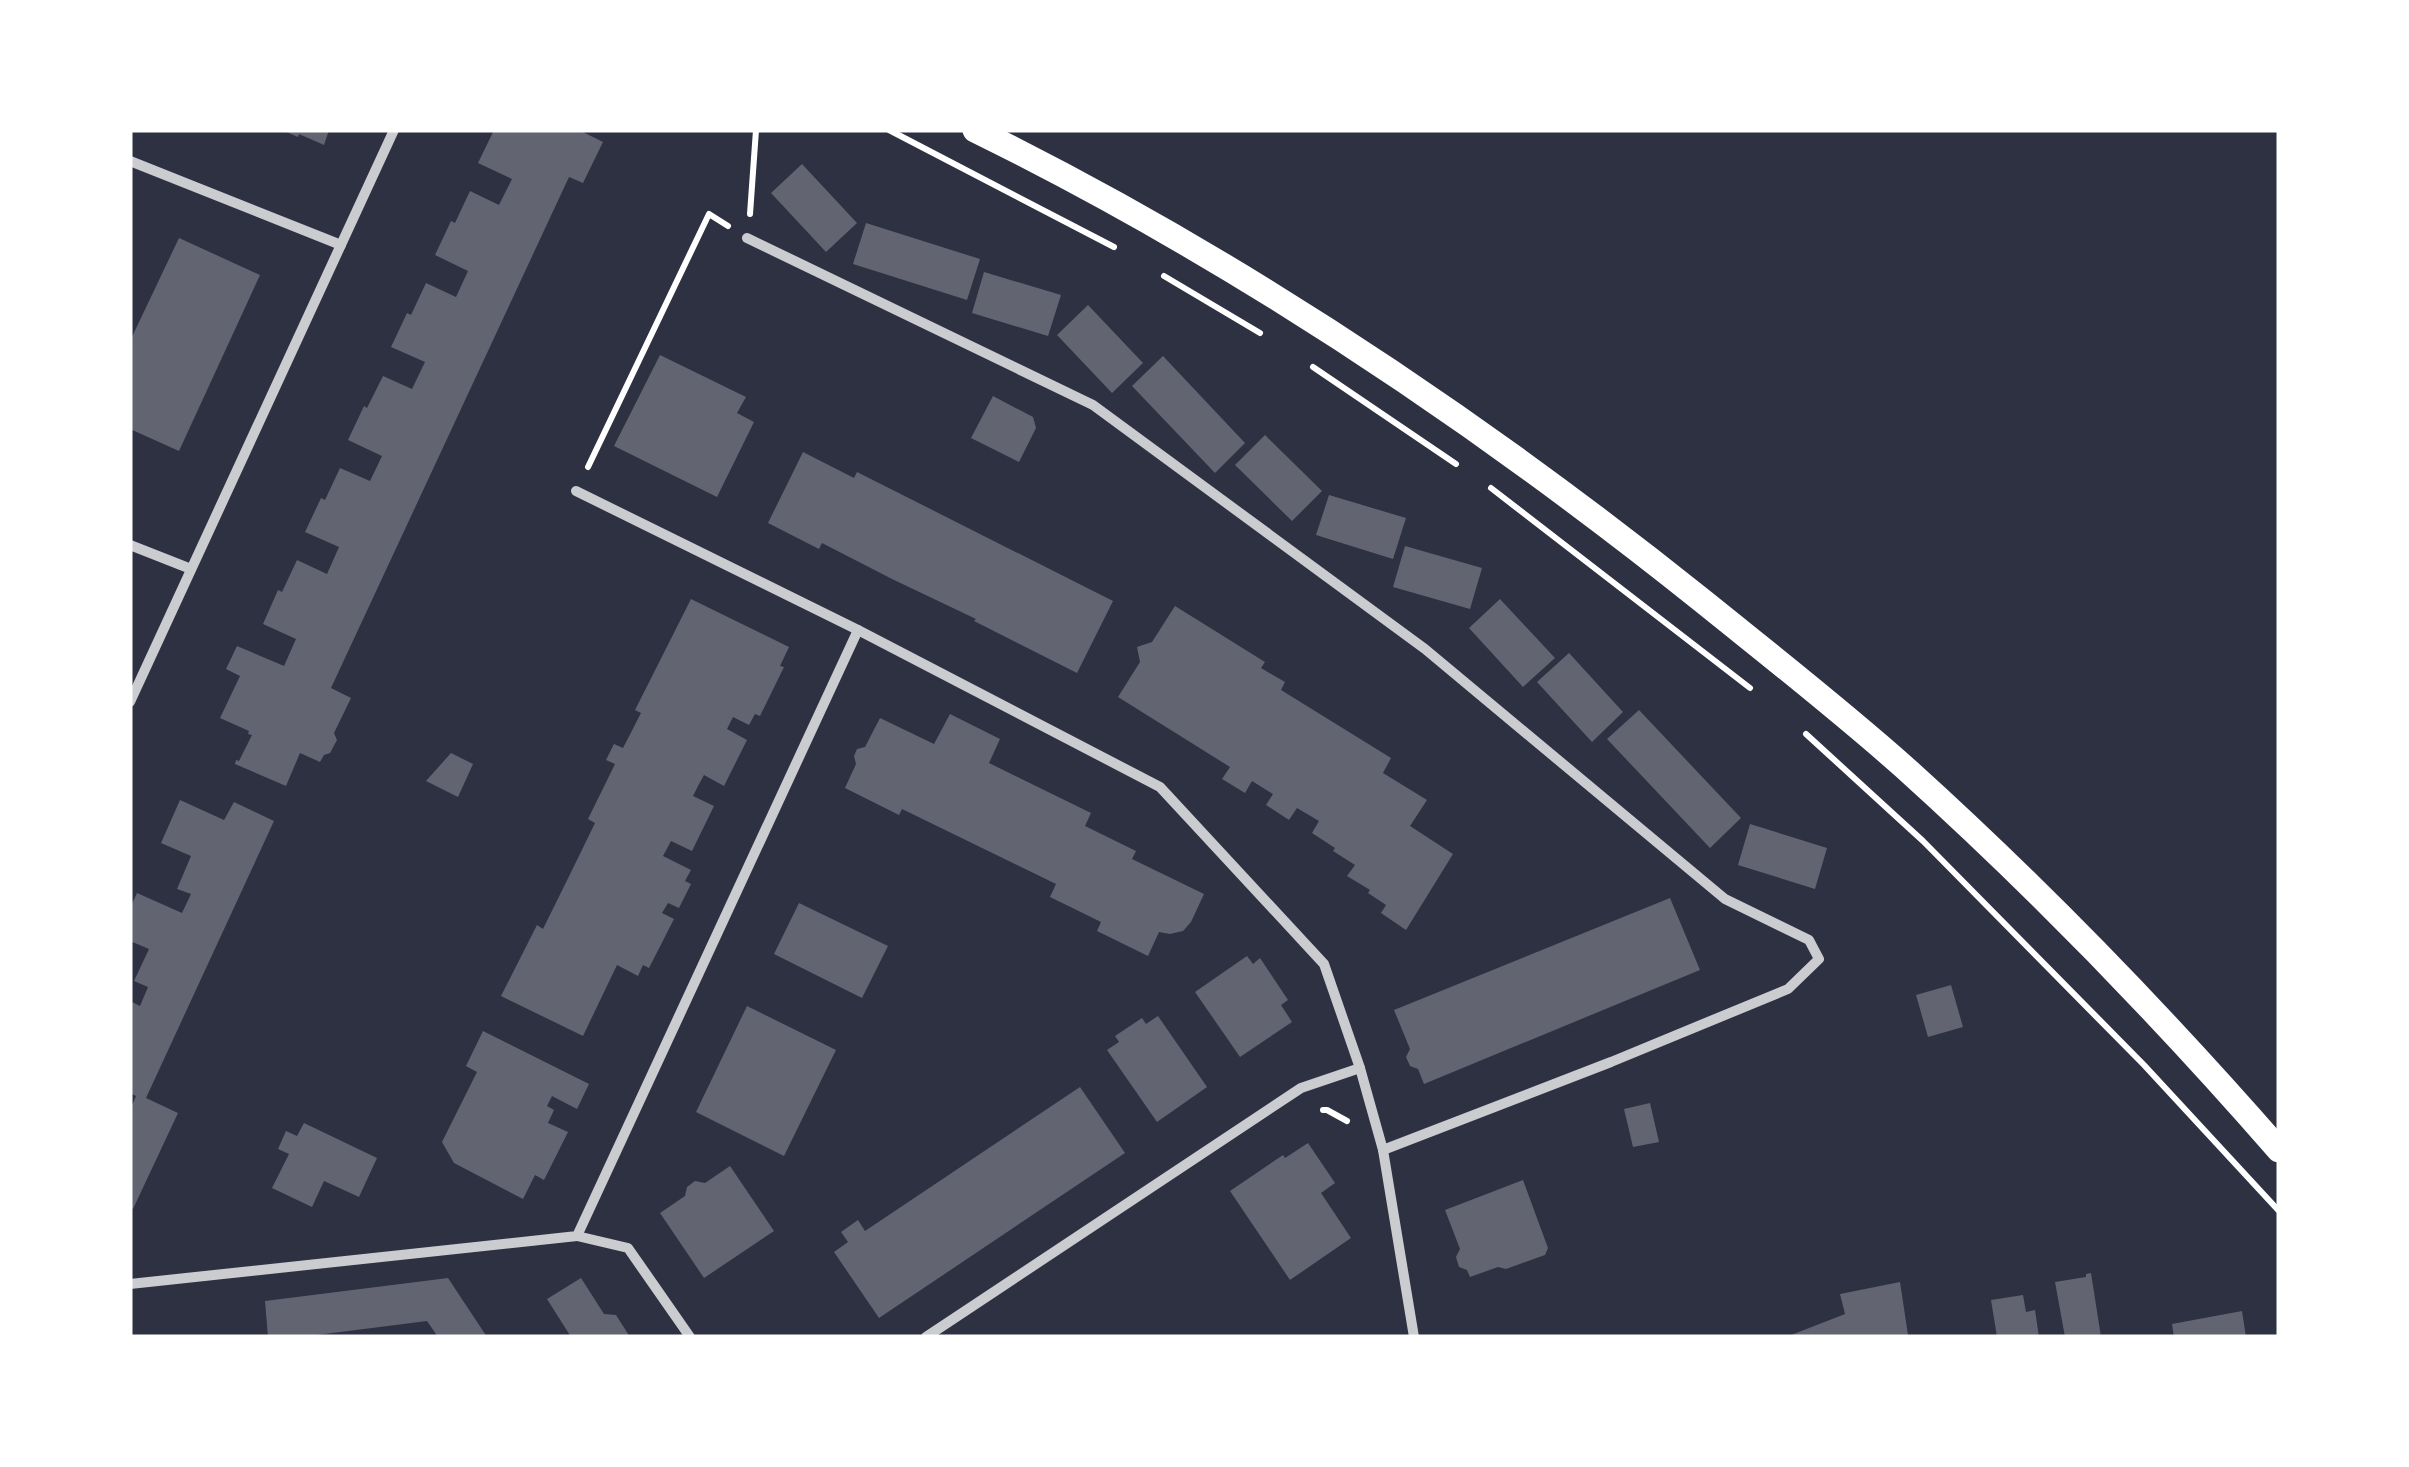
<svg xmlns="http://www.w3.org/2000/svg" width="2409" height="1467" viewBox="0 0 2409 1467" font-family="'IBM Plex Sans',sans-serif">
	<rect width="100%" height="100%" fill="#2d3142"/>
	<g fill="#626471">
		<polygon points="282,130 329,130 324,145 299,134 298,137"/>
		<polygon points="494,130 579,130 603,142 583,183 569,177 331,688 351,698 334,733 337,740 330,753 324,755 320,762 300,753 286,786 235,764 236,760 239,761 252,735 248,734 249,731 220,718 240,676 226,669 237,646 284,666 296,639 263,624 278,590 282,592 297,560 327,574 339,547 305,532 321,498 325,500 340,468 370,481 382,456 348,440 364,406 367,408 383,376 412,389 425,362 391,347 407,313 411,315 426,283 456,297 468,271 435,255 451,221 455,223 470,191 499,205 512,179 478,163"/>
		<polygon points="802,164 857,223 826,252 771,193"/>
		<polygon points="866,223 980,259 967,300 853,264"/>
		<polygon points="179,238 260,275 179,451 130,429 130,341"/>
		<polygon points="984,272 1061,295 1048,336 972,313"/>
		<polygon points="1088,305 1143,363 1112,393 1057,335"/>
		<polygon points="660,355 746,397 737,413 754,422 717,497 614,446"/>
		<polygon points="1163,356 1245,443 1215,473 1132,386"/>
		<polygon points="993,396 1033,417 1036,428 1019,462 971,438"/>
		<polygon points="1265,435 1322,491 1292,521 1235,465"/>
		<polygon points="803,452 854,478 857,472 1113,601 1077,673 974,621 976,619 892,579 822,543 819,549 768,523"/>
		<polygon points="1329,495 1406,518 1393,559 1316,535"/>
		<polygon points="1405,546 1482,568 1470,609 1393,587"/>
		<polygon points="691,599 789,647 780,666 784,667 760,716 755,714 749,725 733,717 727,729 747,740 724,786 704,775 698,786 693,796 714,806 692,851 671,841 663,856 691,870 685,881 691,884 679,908 668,903 662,913 674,919 649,968 643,965 638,976 617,965 583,1036 501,996 537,925 543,929 578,858 595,823 588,819 615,764 606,760 614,744 623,748 641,713 635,710"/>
		<polygon points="1500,599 1555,658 1523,687 1469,628"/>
		<polygon points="1175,606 1265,662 1261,668 1285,682 1281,690 1391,758 1383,773 1427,800 1410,826 1453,854 1406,930 1381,913 1386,905 1368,893 1370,890 1347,876 1355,865 1333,851 1335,848 1312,833 1319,821 1297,808 1289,820 1266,805 1273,794 1252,781 1245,793 1222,779 1230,767 1118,697 1140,662 1137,647 1152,642"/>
		<polygon points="1569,653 1623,712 1592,742 1537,682"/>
		<polygon points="1639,710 1741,818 1710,848 1607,739"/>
		<polygon points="950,714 1000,739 989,763 1091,813 1085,826 1136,851 1132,859 1204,894 1191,922 1183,931 1170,934 1159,932 1148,956 1097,931 1101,922 1050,897 1056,884 902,809 899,815 845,788 856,764 854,756 857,749 865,747 880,718 934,744"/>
		<polygon points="451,753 473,764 458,797 426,781"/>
		<polygon points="180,800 224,820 234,802 274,821 146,1098 178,1113 133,1209 130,1207 130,1110 136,1096 130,1093 130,1001 140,1006 148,987 134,981 149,949 130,941 130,908 137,893 182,913 191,894 177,889 191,856 161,843"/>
		<polygon points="1750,824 1827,848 1815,889 1738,865"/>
		<polygon points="1670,898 1700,970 1424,1084 1418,1069 1410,1066 1406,1057 1410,1049 1394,1010"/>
		<polygon points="799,903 888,946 862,998 774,954"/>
		<polygon points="1247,956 1253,964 1260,958 1288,1000 1281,1005 1292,1022 1240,1057 1195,992"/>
		<polygon points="1951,985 1963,1027 1928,1037 1916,995"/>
		<polygon points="747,1006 836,1050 784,1156 696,1112"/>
		<polygon points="1158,1016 1207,1087 1157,1122 1107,1050 1119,1042 1115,1036 1142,1018 1146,1024"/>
		<polygon points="483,1031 589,1084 577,1109 552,1096 547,1106 554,1110 548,1123 568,1132 544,1180 535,1175 523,1199 454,1163 442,1142 477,1072 466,1066"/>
		<polygon points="1080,1087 1125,1153 879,1318 834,1252 848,1242 841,1232 858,1220 865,1231"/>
		<polygon points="1650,1103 1659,1142 1633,1147 1624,1109"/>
		<polygon points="304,1123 377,1158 359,1197 324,1181 312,1207 272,1188 289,1154 278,1149 286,1131 297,1136"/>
		<polygon points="1308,1143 1335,1183 1321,1193 1351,1238 1290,1280 1230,1191 1283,1155 1285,1158"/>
		<polygon points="730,1166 774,1231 704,1278 660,1213 685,1196 687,1187 695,1181 705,1183"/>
		<polygon points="1523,1180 1548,1248 1545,1255 1506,1269 1498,1267 1470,1277 1467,1270 1459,1267 1456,1257 1460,1249 1445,1210"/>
		<polygon points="2091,1273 2101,1337 2065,1337 2055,1282 2086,1277 2086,1274"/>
		<polygon points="448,1278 487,1337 438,1337 427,1321 301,1337 268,1337 265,1301"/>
		<polygon points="581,1278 604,1314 616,1315 630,1337 571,1337 547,1299"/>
		<polygon points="1900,1282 1908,1335 1786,1337 1845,1314 1840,1294"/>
		<polygon points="2023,1295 2026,1312 2035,1310 2039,1337 1997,1337 1991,1300"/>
		<polygon points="2242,1311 2246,1337 2174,1337 2172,1324"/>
	</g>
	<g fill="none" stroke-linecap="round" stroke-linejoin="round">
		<g stroke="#fff" stroke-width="6">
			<polyline points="889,130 1114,247"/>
			<polyline points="750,214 756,130"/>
			<polyline points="1164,276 1260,333"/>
			<polyline points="1313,367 1456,464"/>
			<polyline points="588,467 709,214 728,226"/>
			<polyline points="1491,488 1750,688"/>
			<polyline points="1806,734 1923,841 2144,1065 2279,1211"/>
			<polyline points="1323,1110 1327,1110 1347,1121"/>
		</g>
		<g stroke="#caccd0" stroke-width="10">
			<polyline points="130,161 341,245"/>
			<polyline points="747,238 1093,405 1425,649 1725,899 1809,940 1819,959 1788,989 1611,1062 1383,1150"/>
			<polyline points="576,491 858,630 1160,787 1324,964 1360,1068 1383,1150 1414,1337"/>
			<polyline points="130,545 191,569"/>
			<polyline points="130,702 394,130"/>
			<polyline points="577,1236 628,1248 690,1337"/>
			<polyline points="130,1284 577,1236 858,630"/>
			<polyline points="926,1337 1301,1088 1360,1068"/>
		</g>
		<path stroke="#fff" stroke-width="25" d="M975 130C1235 258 1478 421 1704 602 1771 656 1840 710 1904 767 2037 887 2162 1016 2279 1150"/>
	</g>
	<rect width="2409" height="1467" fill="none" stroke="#ffffff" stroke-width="265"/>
</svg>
